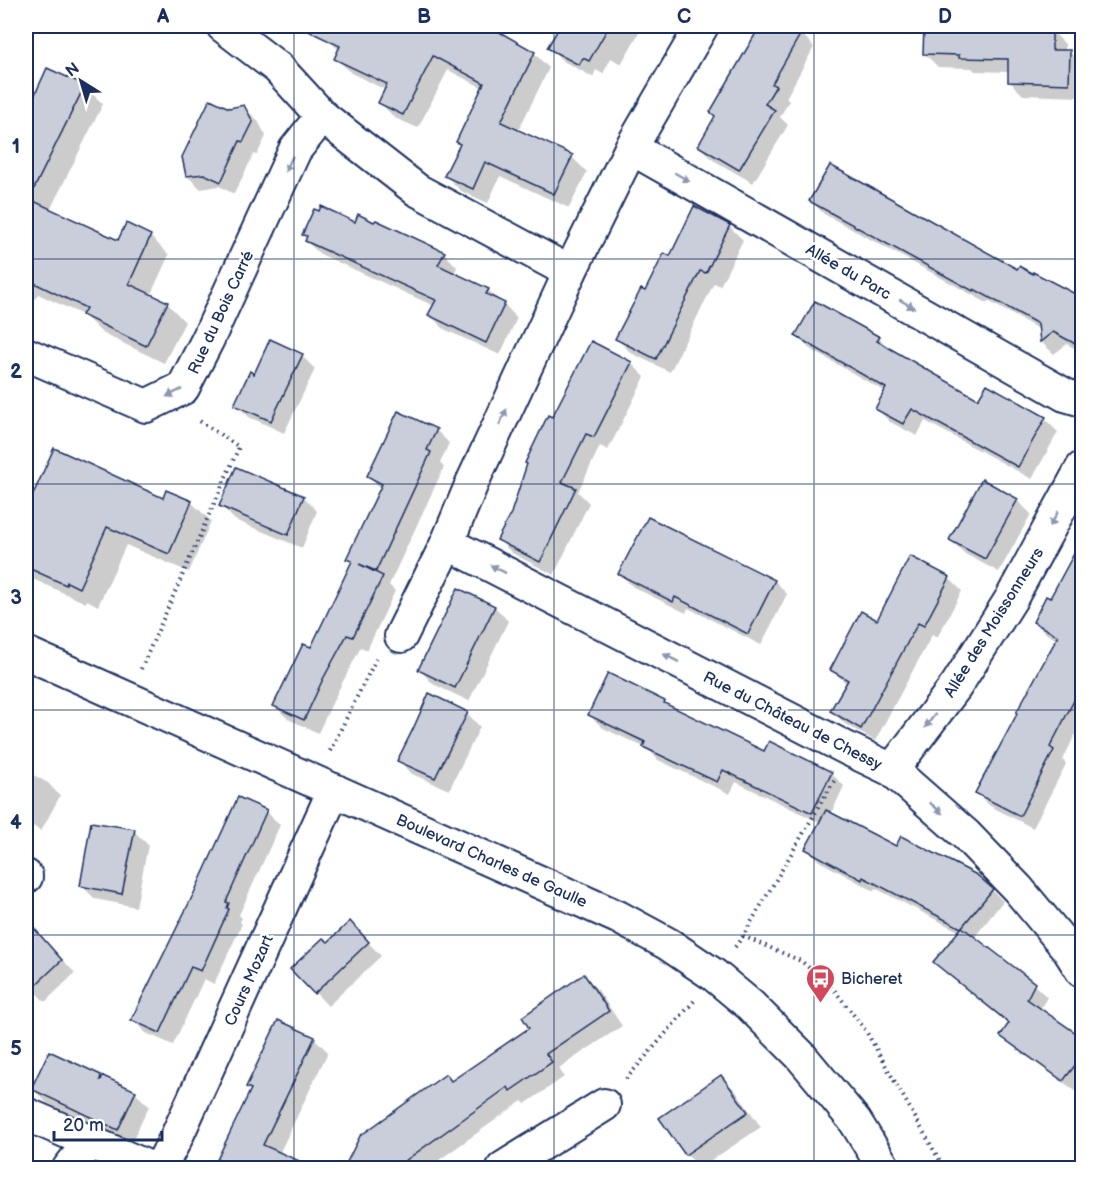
<svg xmlns="http://www.w3.org/2000/svg" width="1108" height="1194" viewBox="0 0 1108 1194" font-family="'Balsamiq Sans',sans-serif">
	<rect width="100%" height="100%" fill="#fff"/>
	<filter id="ink" filterUnits="userSpaceOnUse"><feTurbulence type="fractalNoise" baseFrequency=".0167" numOctaves="2"/><feDisplacementMap in="SourceGraphic" scale="12" xChannelSelector="R" yChannelSelector="G"/><feConvolveMatrix kernelMatrix="1 2 1 2 8 2 1 2 1" color-interpolation-filters="sRGB"/></filter>
	<g filter="url(#ink)">
		<g fill="#0003">
			<polygon points="309,26 395,26 413,35 417,26 485,26 534,53 549,68 518,131 572,157 587,172 569,208 500,176 488,203 461,191 446,176 461,144 483,88 448,70 418,128 395,118 380,103 386,90 351,73 336,58 340,51 326,38"/>
			<polygon points="561,26 643,26 621,64 611,58 603,74 596,70 593,77 563,61 549,47"/>
			<polygon points="761,26 788,26 801,33 814,47 786,98 789,101 780,117 788,125 753,183 713,160 699,146 716,116 712,112"/>
			<polygon points="925,26 1013,26 1013,29 1052,31 1065,44 1065,51 1069,51 1082,65 1082,97 1023,95 1009,81 1009,72 975,71 972,68 938,67 925,54"/>
			<polygon points="84,86 103,104 50,210 119,242 150,236 169,255 150,296 167,303 185,322 164,363 102,333 85,316 38,294 33,303 26,299 26,106 30,108"/>
			<polygon points="244,107 258,121 266,136 257,155 254,154 234,194 219,186 201,189 187,176 229,110"/>
			<polygon points="811,201 1018,271 1082,301 1082,353 1067,344 1054,354 1041,342 1040,330 988,301 987,303 824,214"/>
			<polygon points="356,224 444,253 457,267 454,274 488,290 504,304 517,318 500,355 444,329 430,315 434,306 320,254 306,241 308,238 304,234"/>
			<polygon points="729,226 743,240 720,286 714,283 670,372 631,353 617,339 670,258"/>
			<polygon points="796,336 879,338 891,351 978,401 1045,419 1058,432 1032,479 925,421 917,436 890,422 876,408 886,392 810,349"/>
			<polygon points="302,356 315,369 284,433 249,417 236,404 255,376"/>
			<polygon points="631,363 645,377 608,450 600,446 578,492 589,503 554,575 512,553 498,539 512,514 552,419"/>
			<polygon points="436,430 449,443 440,463 444,467 389,585 395,591 367,650 361,647 337,693 318,733 288,719 275,706 312,649 353,563 348,558 381,489 369,476"/>
			<polygon points="236,469 304,497 317,511 302,548 235,520 221,506"/>
			<polygon points="1017,500 1031,514 999,572 965,554 951,540"/>
			<polygon points="191,502 211,521 189,572 126,545 98,606 87,600 86,603 26,576 26,509"/>
			<polygon points="620,574 775,581 787,594 761,645 688,608 686,613 633,587"/>
			<polygon points="949,578 962,591 937,638 932,635 875,741 845,724 832,711 847,684 832,670 877,622"/>
			<polygon points="459,590 495,607 508,621 469,701 433,684 420,670"/>
			<polygon points="1051,600 1082,654 1047,634 1034,622"/>
			<polygon points="1082,657 1082,720 1063,760 1066,764 1033,828 990,806 977,793"/>
			<polygon points="664,702 670,708 764,753 831,773 844,786 831,814 896,848 992,890 1003,901 974,938 1034,985 1047,997 1040,1010 1082,1040 1082,1084 1077,1092 1015,1048 1002,1036 1010,1025 948,975 935,962 960,932 875,888 874,891 819,861 807,849 821,823 736,782 730,794 658,760 648,749 603,728 589,715"/>
			<polygon points="467,713 480,727 449,790 412,774 398,760"/>
			<polygon points="26,771 48,783 60,796 41,831 26,822"/>
			<polygon points="266,811 280,825 239,915 242,918 240,922 242,924 214,984 204,979 173,1045 146,1033 133,1020"/>
			<polygon points="134,831 148,845 136,907 95,899 81,885"/>
			<polygon points="26,920 75,973 45,1002 26,983"/>
			<polygon points="363,937 381,956 328,1006 292,969 328,944"/>
			<polygon points="584,976 598,990 622,1026 559,1068 564,1077 525,1104 522,1101 428,1168 345,1168 361,1137 446,1076 452,1082 531,1028"/>
			<polygon points="314,1038 328,1052 279,1154 305,1166 308,1168 215,1168 252,1091 248,1087"/>
			<polygon points="100,1076 103,1080 104,1078 135,1093 149,1106 132,1142 47,1103 33,1089"/>
			<polygon points="721,1077 735,1090 761,1127 700,1168 686,1154 661,1118"/>
		</g>
		<g fill="#caceda" stroke="#1b2f5e" stroke-width="1.5">
			<polygon points="298,26 489,26 535,52 501,122 573,155 554,194 485,162 473,189 444,176 460,144 456,142 484,83 433,56 403,115 378,103 387,84 334,59 340,46"/>
			<polygon points="560,26 609,26 589,61 583,58 579,65 547,48"/>
			<polygon points="760,26 805,26 772,84 776,86 765,104 775,110 739,170 698,146 715,116 710,112"/>
			<polygon points="924,26 1000,26 1000,27 1052,29 1052,50 1070,50 1069,84 1008,82 1008,59 959,58 959,55 923,54"/>
			<polygon points="47,68 85,85 29,199 118,240 126,223 151,235 129,284 168,302 146,346 82,315 86,308 26,279 26,114"/>
			<polygon points="210,99 229,108 244,105 253,122 243,142 240,141 221,182 204,174 186,176 182,157"/>
			<polygon points="830,165 901,204 1017,269 1019,266 1033,274 1033,272 1083,298 1083,348 1053,332 1040,342 1038,324 974,289 973,291 809,201"/>
			<polygon points="321,206 355,222 358,214 374,222 376,220 445,252 438,265 489,289 486,294 505,303 486,343 428,315 436,300 305,241 307,236 302,235 314,209 319,211"/>
			<polygon points="694,206 730,225 706,273 700,271 656,359 615,339 641,289 645,291 664,253 670,256"/>
			<polygon points="815,301 880,337 877,341 978,399 987,384 1046,417 1018,467 912,409 903,424 875,409 886,388 795,336"/>
			<polygon points="270,339 303,354 271,421 234,405 250,371 254,374"/>
			<polygon points="591,341 632,362 594,437 586,434 562,482 576,488 540,562 497,540 511,513 527,464 525,463 548,415 552,417"/>
			<polygon points="398,411 437,429 427,450 431,452 376,571 359,564 383,576 353,637 347,635 323,679 304,720 273,706 303,644 311,647 352,561 346,559 382,484 367,476"/>
			<polygon points="54,448 163,498 166,490 192,501 169,554 107,527 79,588 67,582 66,585 26,567 26,510"/>
			<polygon points="236,467 304,496 288,535 219,506"/>
			<polygon points="982,479 1018,499 985,559 949,540"/>
			<polygon points="648,517 775,580 748,634 675,597 673,602 618,574"/>
			<polygon points="1083,537 1083,683 1050,747 1054,750 1020,816 975,793 1017,714 1016,713 1058,636 1033,622 1046,596 1050,598"/>
			<polygon points="910,556 950,577 924,626 918,623 861,729 830,711 848,680 830,670 861,611 877,620"/>
			<polygon points="458,588 495,606 455,688 418,670"/>
			<polygon points="608,673 665,701 664,703 764,751 769,741 832,772 812,813 723,770 717,782 643,747 645,742 588,715"/>
			<polygon points="429,693 468,712 435,778 397,761 413,729"/>
			<polygon points="238,797 267,810 226,902 229,903 227,908 229,909 201,971 191,967 160,1033 131,1020 194,893"/>
			<polygon points="826,810 896,846 901,836 977,875 993,889 961,928 863,877 862,880 805,849"/>
			<polygon points="91,822 135,829 122,894 80,886"/>
			<polygon points="26,919 62,960 26,994"/>
			<polygon points="350,921 369,942 314,994 290,969 323,938 328,942"/>
			<polygon points="962,927 1035,983 1027,999 1083,1038 1083,1055 1063,1081 1000,1036 1009,1023 933,962"/>
			<polygon points="584,974 609,1011 546,1054 552,1062 510,1091 508,1087 395,1168 344,1168 360,1136 446,1074 451,1081 529,1028 522,1017"/>
			<polygon points="278,1020 315,1037 263,1145 315,1168 213,1168 251,1089 246,1087"/>
			<polygon points="49,1051 101,1075 100,1080 101,1080 103,1076 136,1091 118,1130 31,1089"/>
			<polygon points="721,1075 748,1112 685,1155 659,1118"/>
		</g>
		<g fill="none" stroke-linecap="round" stroke-linejoin="round">
			<defs>
				<g id="minor">
					<polyline points="223,26 278,68 322,116 417,190 570,272"/>
					<polyline points="702,26 631,148 570,272 472,483 447,543 848,749 892,770 966,835 1018,889 1068,949 1082,971"/>
					<polyline points="631,148 1065,395 1082,400"/>
					<polyline points="26,354 146,406 183,388 208,339 295,150 322,116"/>
					<polyline points="401,636 447,543"/>
					<polyline points="26,653 618,917 668,944 714,975 750,1005 800,1055 855,1121 884,1168"/>
					<polyline points="892,770 956,686 1011,599 1082,468"/>
					<polyline points="26,876 26,877"/>
					<polyline points="26,1114 150,1168"/>
					<polyline points="69,1168 90,1142"/>
					<polyline points="160,1168 176,1138 334,790"/>
					<polyline points="503,1168 604,1105"/>
				</g>
			</defs>
			<use href="#minor" stroke="#1b2f5e" stroke-width="36"/>
			<g stroke="#1b2f5e" stroke-width="4" stroke-dasharray="1.5 4.5" stroke-linecap="butt">
				<polyline points="141,669 239,447 198,420"/>
				<polyline points="330,751 376,659"/>
				<polyline points="743,936 801,961 832,987 866,1031 944,1168"/>
				<polyline points="735,947 743,936 834,781"/>
				<polyline points="626,1079 694,1001"/>
			</g>
			<use href="#minor" stroke="#fff" stroke-width="32"/>
		</g>
		<defs><path id="oneway-solid" d="M-6-.8H1V-3.2L6.5 0L1 3.2V.8H-6Z" transform="scale(1.5)"/></defs>
		<g fill="#8d97ae">
			<use href="#oneway-solid" transform="translate(289 164) rotate(115)"/>
			<use href="#oneway-solid" transform="translate(682 177) rotate(30)"/>
			<use href="#oneway-solid" transform="translate(907 304) rotate(30)"/>
			<use href="#oneway-solid" transform="translate(174 393) rotate(154)"/>
			<use href="#oneway-solid" transform="translate(503 417) rotate(-65)"/>
			<use href="#oneway-solid" transform="translate(1054 519) rotate(119)"/>
			<use href="#oneway-solid" transform="translate(498 569) rotate(-153)"/>
			<use href="#oneway-solid" transform="translate(671 658) rotate(-153)"/>
			<use href="#oneway-solid" transform="translate(930 721) rotate(127)"/>
			<use href="#oneway-solid" transform="translate(936 808) rotate(41)"/>
		</g>
	</g>
	<path fill="none" stroke="#1b2f5e" stroke-width="1.5" stroke-opacity="0.55" d="M294 26V1168M554 26V1168M814 26V1168M26 259H1082M26 484H1082M26 710H1082M26 935H1082"/>
	<defs>
		<symbol id="bus-pin" viewBox="-11 -11 22 30"><path d="M0 17L-7.5 6A9.5 9.5 0 1 1 7.5 6Z" fill="#d1495b" stroke="#fff"/><path d="M-5-6H5V4H4V6H2V4H-2V6H-4V4H-5ZM-3.5-4V0h7V-4ZM-3.5 1.2v1.5H-2V1.2ZM2 1.2v1.5H3.5V1.2Z" fill="#fff"/></symbol>
	</defs>
	<g fill-rule="evenodd">
		<use href="#bus-pin" x="804" y="962" width="33" height="45"/>
	</g>
	<g text-anchor="middle" stroke-width="5" stroke-linejoin="round" paint-order="stroke">
		<g font-size="16" fill="#1b2f5e" stroke="#fff">
			<text transform="translate(849 271) rotate(30)" y="6">Allée du Parc</text>
			<text transform="translate(220 312) rotate(-65)" y="6">Rue du Bois Carré</text>
			<text transform="translate(993 622) rotate(-58)" y="6">Allée des Moissonneurs</text>
			<text transform="translate(793 720) rotate(27)" y="6">Rue du Château de Chessy</text>
			<text transform="translate(492 860) rotate(24)" y="6">Boulevard Charles de Gaulle</text>
			<text transform="translate(248 980) rotate(-66)" y="6">Cours Mozart</text>
		</g>
		<g font-size="16" fill="#1b2f5e" stroke="#fff" text-anchor="start">
			<text x="841" y="984">Bicheret</text>
		</g>
	</g>
	<rect width="1108" height="1194" fill="none" stroke="#fff" stroke-width="66"/>
	<g transform="translate(81 81) rotate(323)" stroke="#ffffff" stroke-width="4.5" paint-order="stroke">
	<path d="M0-4.5L10 22L0 15L-10 22Z" fill="#1b2f5e"/>
	<text y="-9" font-size="16" font-weight="bold" text-anchor="middle" fill="#1b2f5e">N</text>
	</g>
	<path d="M54 1131v9h108v-9" fill="none" stroke="#1b2f5e" stroke-width="3"/>
	<text x="63" y="1131" font-size="18" fill="#1b2f5e" stroke="#ffffff" stroke-width="4.5" paint-order="stroke">20 m</text>
	<rect x="33" y="33" width="1042" height="1128" fill="none" stroke="#1b2f5e" stroke-width="2"/>
	<g font-size="20" text-anchor="middle" font-weight="bold" fill="#1b2f5e">
		<text x="163" y="23">A</text>
		<text x="424" y="23">B</text>
		<text x="684" y="23">C</text>
		<text x="945" y="23">D</text>
		<text x="16" y="153">1</text>
		<text x="16" y="378">2</text>
		<text x="16" y="604">3</text>
		<text x="16" y="829">4</text>
		<text x="16" y="1055">5</text>
	</g>
</svg>
